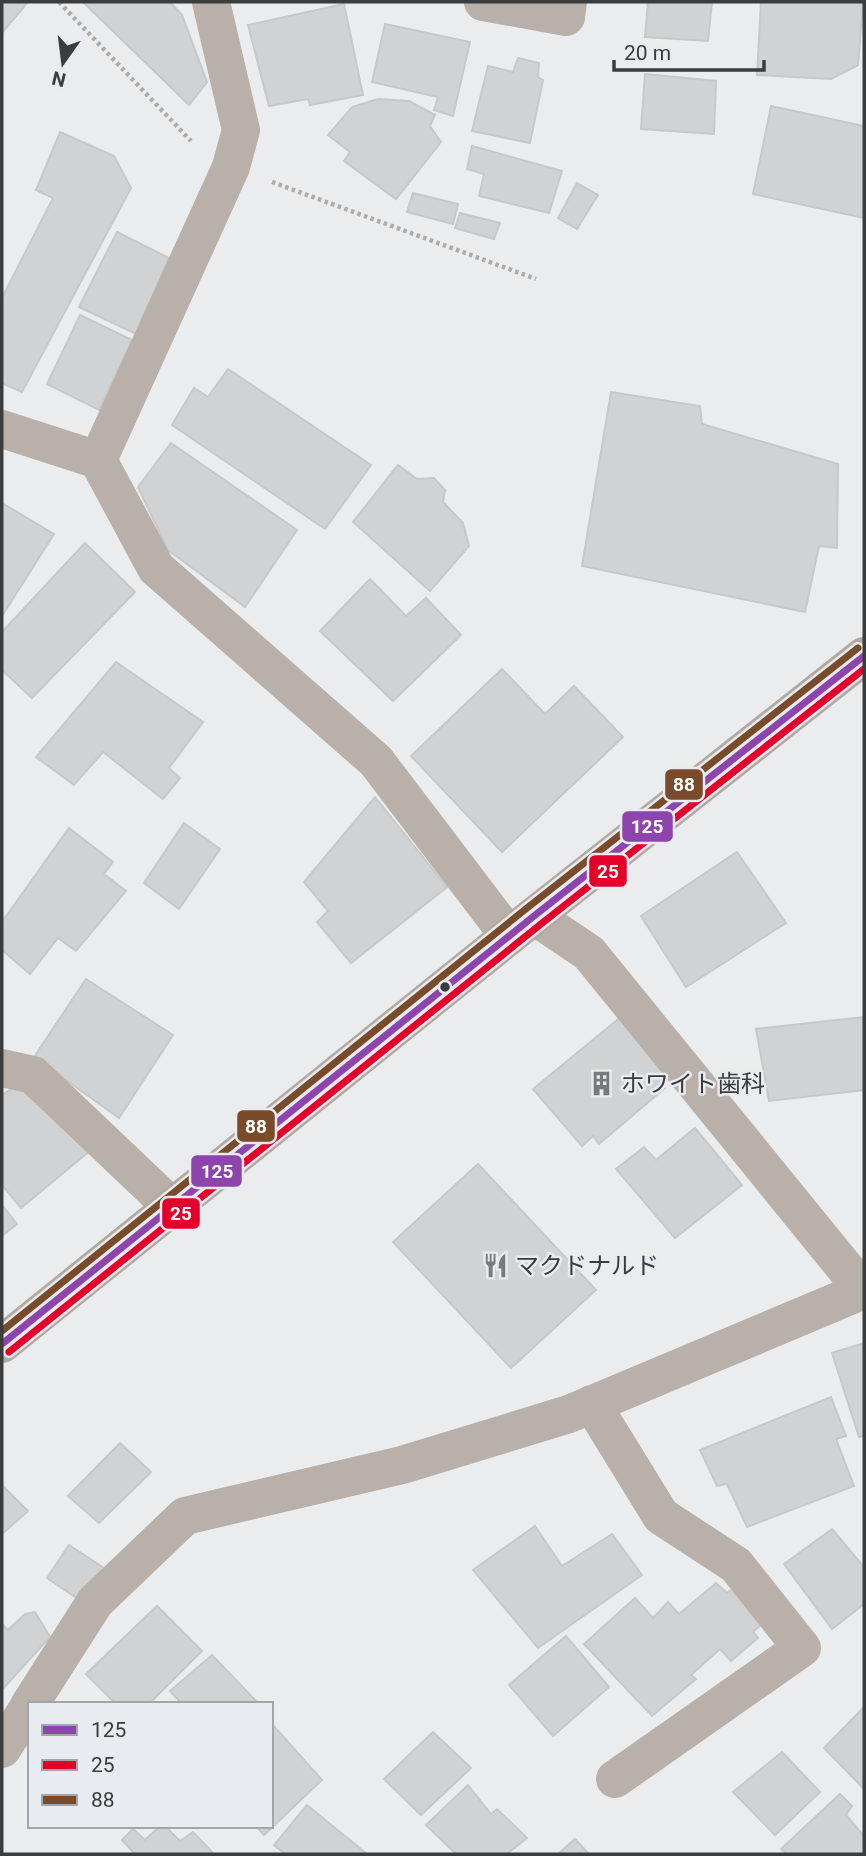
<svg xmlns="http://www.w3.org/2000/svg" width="866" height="1856" viewBox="0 0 866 1856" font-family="Roboto,'Noto Sans JP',sans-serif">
	<rect width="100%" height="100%" fill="#eaecee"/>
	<g fill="#d1d2d4" stroke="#c7c8c9" stroke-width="2">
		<polygon points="2,2 28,2 2,33"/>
		<polygon points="83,2 170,2 182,15 207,82 189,105"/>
		<polygon points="648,2 712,2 708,41 645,37"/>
		<polygon points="761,2 863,2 858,65 831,79 757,75"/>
		<polygon points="344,4 363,95 310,105 308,99 269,106 248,25"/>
		<polygon points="385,24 470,42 453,116 434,110 438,97 372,82"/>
		<polygon points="518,58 539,63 538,77 543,80 530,143 472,131 488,66 513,72"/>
		<polygon points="645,74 716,81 714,134 641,129"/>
		<polygon points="378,99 409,101 435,115 430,126 441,142 396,199 344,161 350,152 328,135 352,107"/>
		<polygon points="771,106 864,126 864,218 753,194"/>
		<polygon points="60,132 114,156 131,188 22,392 2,383 2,298 53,198 36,190"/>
		<polygon points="472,146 562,171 549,213 479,196 484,174 467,169"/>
		<polygon points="577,183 598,195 577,229 558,218"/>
		<polygon points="413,193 458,204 453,224 407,212"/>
		<polygon points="460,213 500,223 494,239 455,228"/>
		<polygon points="117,232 169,258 136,334 79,307"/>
		<polygon points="80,315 132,340 99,410 47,384"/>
		<polygon points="228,369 371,465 325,529 172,425 194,388 208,397"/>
		<polygon points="611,392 700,406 702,424 838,464 837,548 819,546 805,612 582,566"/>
		<polygon points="171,443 297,530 245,607 168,550 138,487"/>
		<polygon points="398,465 417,479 434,478 445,490 443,502 463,523 469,546 430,591 353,522"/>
		<polygon points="2,503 54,534 2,616"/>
		<polygon points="85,543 135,592 32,698 2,670 2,632"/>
		<polygon points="370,579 406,616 426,598 461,635 393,701 320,631"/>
		<polygon points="116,662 203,722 169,768 180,778 163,799 103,752 74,785 36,757"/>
		<polygon points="502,669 545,714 574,686 623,737 502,852 411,756"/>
		<polygon points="375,797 447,887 351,963 317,922 328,911 304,882"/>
		<polygon points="184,823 220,849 179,909 144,883"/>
		<polygon points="69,828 113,862 104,874 126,891 76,951 58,938 30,974 2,950 2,922"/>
		<polygon points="737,852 786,923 686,987 641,916"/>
		<polygon points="86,979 173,1035 119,1118 34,1057"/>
		<polygon points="622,1016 671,1071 660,1079 665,1088 599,1144 593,1136 582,1146 533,1089"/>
		<polygon points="864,1017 864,1090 769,1101 756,1029"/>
		<polygon points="23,1081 91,1150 21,1208 2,1185 2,1095"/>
		<polygon points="695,1128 742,1185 675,1238 616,1169 644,1147 656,1160"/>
		<polygon points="478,1164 596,1290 511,1368 393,1242"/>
		<polygon points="2,1205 17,1224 2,1236"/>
		<polygon points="864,1343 864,1436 859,1437 832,1353"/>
		<polygon points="831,1397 846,1436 836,1439 854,1486 747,1527 727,1484 717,1486 700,1450"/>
		<polygon points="120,1443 151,1472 99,1523 68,1496"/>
		<polygon points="2,1485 28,1511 2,1534"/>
		<polygon points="535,1526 562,1566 612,1534 642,1575 538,1648 473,1570"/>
		<polygon points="832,1529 864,1567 864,1604 832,1629 784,1564"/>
		<polygon points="69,1545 104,1568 81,1601 47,1578"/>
		<polygon points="716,1583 727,1593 732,1589 762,1624 753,1632 758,1638 731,1661 720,1649 691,1675 696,1679 652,1716 584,1644 635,1598 653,1618 668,1602 679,1614"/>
		<polygon points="157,1606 202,1651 149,1704 116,1704 86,1674"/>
		<polygon points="35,1612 50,1637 2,1690 2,1624 8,1630 25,1614"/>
		<polygon points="566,1636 609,1687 553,1736 509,1685"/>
		<polygon points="212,1655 259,1704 182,1704 170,1691"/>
		<polygon points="864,1707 864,1789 824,1748"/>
		<polygon points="272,1724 322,1780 264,1835 256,1826 271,1826"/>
		<polygon points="433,1732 471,1768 421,1815 384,1779"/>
		<polygon points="782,1752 820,1792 775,1835 733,1792"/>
		<polygon points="468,1785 491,1814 497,1809 527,1838 507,1854 456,1854 426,1825"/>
		<polygon points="840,1794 852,1806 846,1815 864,1836 864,1854 786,1854 781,1849"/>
		<polygon points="307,1805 367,1854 285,1854 274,1845"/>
		<polygon points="160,1826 165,1826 180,1841 193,1832 214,1854 135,1854 122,1840 133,1829 145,1840"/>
		<polygon points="575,1839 589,1854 558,1854"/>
	</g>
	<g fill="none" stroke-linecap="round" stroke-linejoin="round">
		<g stroke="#b0aba7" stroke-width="4.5" stroke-dasharray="3.5 3.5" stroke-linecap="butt">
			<polyline points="59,2 191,141"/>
			<polyline points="272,182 536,279"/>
		</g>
		<g stroke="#bab0aa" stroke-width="38">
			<polyline points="483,2 566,17 568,2"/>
			<polyline points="2,429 98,460 156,568 376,761 509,936"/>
			<polyline points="98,460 231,167 241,130 211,2"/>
			<polyline points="534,916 589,953 863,1290"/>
			<polyline points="2,1068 33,1075 172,1207"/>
			<polyline points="592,1404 661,1516 736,1565 802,1648 615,1779"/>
			<polyline points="30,1704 95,1602 185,1516 402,1465 569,1414 864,1290"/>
			<polyline points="2,1749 30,1705"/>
		</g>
		<polyline stroke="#b3a9a2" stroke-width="38" points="2,1344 534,916 864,656"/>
		<defs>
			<polyline id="bus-1" points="2,1344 534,916 864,656"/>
			<polyline id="bus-2" points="9,1352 541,924 864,669"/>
			<polyline id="bus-3" points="2,1331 527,908 858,648"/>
		</defs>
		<use href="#bus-1" stroke="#e8ebf0" stroke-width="12"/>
		<use href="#bus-2" stroke="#e8ebf0" stroke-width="12"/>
		<use href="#bus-3" stroke="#e8ebf0" stroke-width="12"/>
		<use href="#bus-1" stroke="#8e44ad" stroke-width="7"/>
		<use href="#bus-2" stroke="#e4002b" stroke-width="7"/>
		<use href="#bus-3" stroke="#7a4b2a" stroke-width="7"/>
	</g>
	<defs>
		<symbol id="building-bare" viewBox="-9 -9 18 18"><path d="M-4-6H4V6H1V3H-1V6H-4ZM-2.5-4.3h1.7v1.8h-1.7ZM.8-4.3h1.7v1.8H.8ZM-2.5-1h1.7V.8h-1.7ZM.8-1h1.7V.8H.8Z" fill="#787a7c" stroke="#e8ebf0" stroke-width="2.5" paint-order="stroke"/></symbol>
		<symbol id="restaurant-bare" viewBox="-9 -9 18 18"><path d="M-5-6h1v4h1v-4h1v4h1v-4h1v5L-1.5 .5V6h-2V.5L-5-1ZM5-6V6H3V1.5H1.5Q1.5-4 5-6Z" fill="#787a7c" stroke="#e8ebf0" stroke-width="2.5" paint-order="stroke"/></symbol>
	</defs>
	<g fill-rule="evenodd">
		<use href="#building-bare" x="584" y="1066" width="35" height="35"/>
		<use href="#restaurant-bare" x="478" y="1248" width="35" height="35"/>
	</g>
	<circle fill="#3a3c3e" stroke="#e8ebf0" stroke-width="2.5" cx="445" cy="987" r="6"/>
	<g text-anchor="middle" stroke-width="5" stroke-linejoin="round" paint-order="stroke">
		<g font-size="24" fill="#3a3c3e" stroke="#e8ebf0" text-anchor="start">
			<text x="621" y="1092">ホワイト歯科</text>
			<text x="515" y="1274">マクドナルド</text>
		</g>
	</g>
	<g stroke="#e8ebf0" stroke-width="2.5">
		<rect x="664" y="768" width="40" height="33" rx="7" fill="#7a4b2a"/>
		<rect x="621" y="810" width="53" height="33" rx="7" fill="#8e44ad"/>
		<rect x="588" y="854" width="40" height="34" rx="7" fill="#e4002b"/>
		<rect x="236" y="1109" width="40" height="34" rx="7" fill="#7a4b2a"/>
		<rect x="190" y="1154" width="53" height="34" rx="7" fill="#8e44ad"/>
		<rect x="161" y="1197" width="40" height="33" rx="7" fill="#e4002b"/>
	</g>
	<g font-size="19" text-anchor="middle" font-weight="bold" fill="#fff">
		<text x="684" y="791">88</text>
		<text x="647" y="833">125</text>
		<text x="608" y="878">25</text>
		<text x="256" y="1133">88</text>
		<text x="217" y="1178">125</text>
		<text x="181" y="1220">25</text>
	</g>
	<rect width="866" height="1856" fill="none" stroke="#3a3c3e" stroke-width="7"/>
	<rect x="28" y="1702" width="245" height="126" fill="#e8ebf0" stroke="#a2a5a9" stroke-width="2"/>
	<rect x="42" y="1725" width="35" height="10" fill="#8e44ad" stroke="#a2a5a9" stroke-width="2"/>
	<text x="91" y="1737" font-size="21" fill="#3a3c3e">125</text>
	<rect x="42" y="1760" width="35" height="10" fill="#e4002b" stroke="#a2a5a9" stroke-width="2"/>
	<text x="91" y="1772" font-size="21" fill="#3a3c3e">25</text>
	<rect x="42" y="1795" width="35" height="10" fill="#7a4b2a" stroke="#a2a5a9" stroke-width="2"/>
	<text x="91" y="1807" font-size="21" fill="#3a3c3e">88</text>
	<g transform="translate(63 63) rotate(194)" stroke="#e8ebf0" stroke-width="5" paint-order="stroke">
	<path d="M0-5L12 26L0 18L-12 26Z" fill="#3a3c3e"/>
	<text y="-10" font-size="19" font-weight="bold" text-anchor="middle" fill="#3a3c3e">N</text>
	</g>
	<path d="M614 60v10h150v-10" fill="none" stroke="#3a3c3e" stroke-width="3.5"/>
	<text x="624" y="60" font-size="21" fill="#3a3c3e" stroke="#e8ebf0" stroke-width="5" paint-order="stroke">20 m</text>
</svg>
